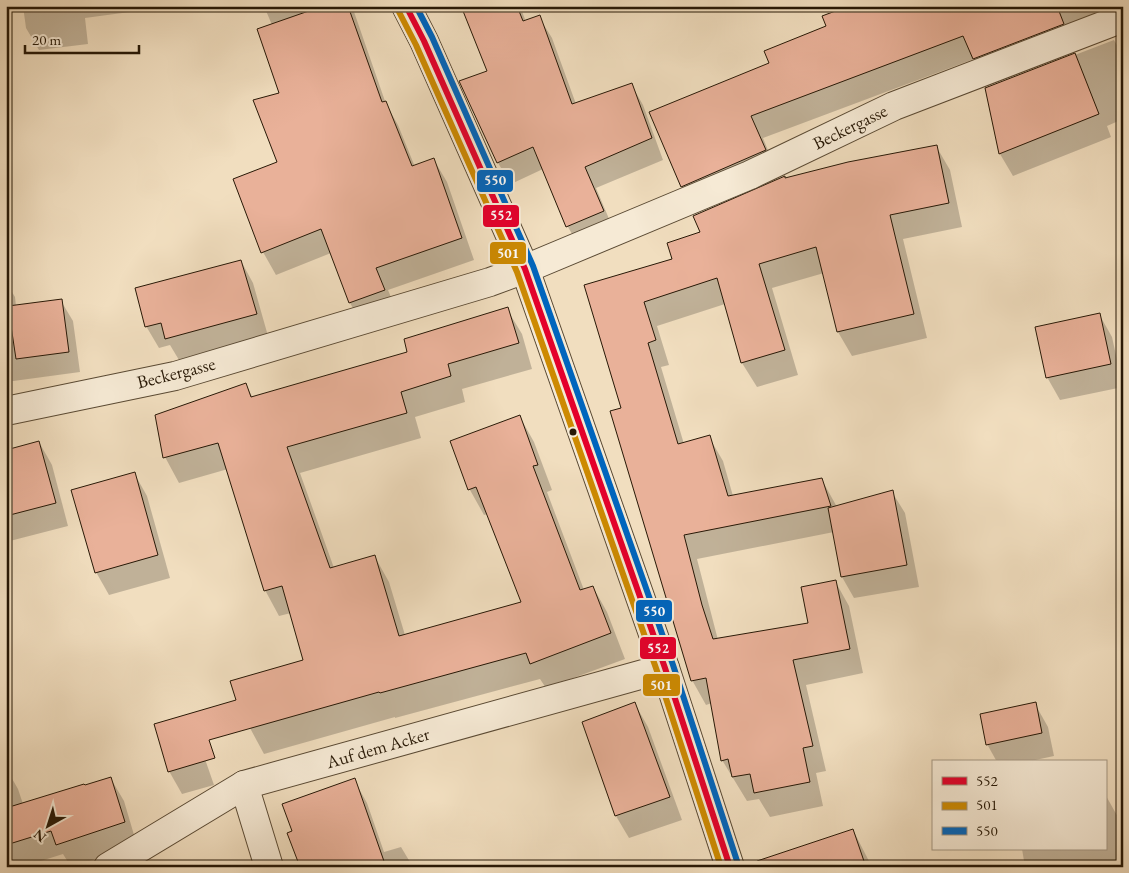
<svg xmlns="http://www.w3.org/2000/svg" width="1129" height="873" viewBox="0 0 1129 873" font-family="'EB Garamond',serif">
	<rect width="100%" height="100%" fill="#f1debf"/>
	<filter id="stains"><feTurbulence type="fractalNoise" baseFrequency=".004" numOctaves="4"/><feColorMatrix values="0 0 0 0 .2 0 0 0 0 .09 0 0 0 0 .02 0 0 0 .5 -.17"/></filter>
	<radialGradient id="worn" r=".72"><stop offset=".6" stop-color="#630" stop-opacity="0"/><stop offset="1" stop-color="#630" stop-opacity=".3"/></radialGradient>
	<g fill="#0003">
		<polygon points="23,6 167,6 167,7 85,18 88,44 39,50 26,28"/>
		<polygon points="264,6 352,6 386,104 398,125 415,167 434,160 447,182 474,260 388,290 397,312 363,325 350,303 331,253 276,275 263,252 279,163 281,94 272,25"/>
		<polygon points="463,6 520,6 526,22 539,17 552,38 576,104 631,84 643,105 663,160 596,188 615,233 580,248 568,227 543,169 511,184 498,163 491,145 488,72"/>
		<polygon points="852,6 1106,6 1115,31 987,80 974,59 763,138 777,172 695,208 682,186 770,63 828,26"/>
		<polygon points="1114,40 1118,47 1123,45 1123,119 1107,126 1111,137 1013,176 1000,154 986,89"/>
		<polygon points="936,146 950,170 962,227 903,239 927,338 852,356 838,332 824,273 772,288 798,375 757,387 742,363 725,304 657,326 669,365 661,367 684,444 709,437 723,461 733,496 822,480 837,507 892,492 905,513 919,587 854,598 842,577 834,532 697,559 718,640 809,624 835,581 849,606 863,673 806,685 826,771 816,773 823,806 770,817 759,799 747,801 722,760 712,703 706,705 692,680 623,409 585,286 674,259 702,233 785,179"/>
		<polygon points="241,261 253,283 268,336 179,360 170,345 159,348 146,326"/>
		<polygon points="6,282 15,297 16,306 61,301 73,321 80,372 6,382"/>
		<polygon points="507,309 522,334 532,369 462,389 465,402 415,417 421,438 300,473 334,568 375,557 389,582 405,635 523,603 488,514 484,515 470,490 452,441 520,417 534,442 552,490 547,492 584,590 593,587 607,612 625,659 546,688 540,679 395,718 395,717 264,754 250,728 305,661 291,613 279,616 265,590 228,469 179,483 165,457 246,385 253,398 409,353"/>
		<polygon points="1099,314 1112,337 1123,387 1060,400 1047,377"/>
		<polygon points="39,442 52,465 68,526 6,542 6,451"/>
		<polygon points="134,473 147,496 170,578 109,595 96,572"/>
		<polygon points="635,704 648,727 682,820 629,838 616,816 583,722"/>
		<polygon points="1035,704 1048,727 1054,756 1026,762 997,762 987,744"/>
		<polygon points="198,739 214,785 182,794 169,771"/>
		<polygon points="6,768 18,789 23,804 111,779 124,801 137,845 71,867 63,854 22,867 6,867"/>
		<polygon points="354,780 367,803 384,852 401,847 413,867 310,867"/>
		<polygon points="1105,794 1119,819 1123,835 1123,867 1025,867 1022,849 1105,849"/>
		<polygon points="853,830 872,867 791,867"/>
		<polygon points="692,862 695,867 679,867"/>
	</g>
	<g fill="#e9b199" stroke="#271806">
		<polygon points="323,6 348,6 382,102 386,101 412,166 434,158 462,238 376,268 385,290 349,303 321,229 261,253 233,179 277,162 253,100 279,93 257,29"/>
		<polygon points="461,6 517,6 523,21 540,15 572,104 632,83 652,138 585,167 604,211 566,227 533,147 497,163 459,81 487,71"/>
		<polygon points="849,6 1057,6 1064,24 973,59 963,36 751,116 766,150 681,187 649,112 769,63 764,51 826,26 822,16"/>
		<polygon points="1075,53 1099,114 999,154 985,88"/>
		<polygon points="937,145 949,203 890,215 914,314 837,332 816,247 759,264 785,350 741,363 717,278 644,302 656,340 648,343 678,444 710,435 728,496 822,478 831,506 684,535 702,605 713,639 808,623 801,587 836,580 850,649 793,660 813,746 803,748 810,782 754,793 750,774 732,777 728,759 721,761 706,678 691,681 610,411 621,408 584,285 672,259 667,243 700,232 693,216 785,176 785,178 848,162"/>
		<polygon points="241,260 257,314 165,339 161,323 145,327 135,288"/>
		<polygon points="62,299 69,352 16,359 8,306"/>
		<polygon points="508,307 519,343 448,364 451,376 401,392 407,413 287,447 330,568 375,555 399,636 521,602 476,487 468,490 450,441 520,415 538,465 533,466 580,590 593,586 611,633 530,664 526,653 380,693 379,692 209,740 215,758 168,772 154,724 236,700 230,681 303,660 282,586 264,591 218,443 163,458 155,415 246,383 251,397 407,352 404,339"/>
		<polygon points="1100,313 1111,364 1046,378 1035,327"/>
		<polygon points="39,441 56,503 6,516 6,450"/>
		<polygon points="135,472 158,555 95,573 71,490"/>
		<polygon points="893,490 907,565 841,577 828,508"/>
		<polygon points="635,702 670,797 615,816 582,722"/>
		<polygon points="1036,702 1042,733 986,745 980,714"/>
		<polygon points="111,777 125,822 56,845 51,831 6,845 6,808 84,784 85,785"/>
		<polygon points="355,778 386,867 300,867 287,833 292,831 282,804"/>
		<polygon points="853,829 866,867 758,867 757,861"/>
	</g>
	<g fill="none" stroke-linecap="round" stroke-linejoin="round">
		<defs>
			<g id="minor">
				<polyline points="6,411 175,376 490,282 525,269 750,175 894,106 1123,18"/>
				<polyline points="244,785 269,867"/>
				<polyline points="108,867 244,785 665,668"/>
			</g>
			<polyline id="tertiary" points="406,6 424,41 525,269 665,668 730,867"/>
		</defs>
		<use href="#minor" stroke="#5a4a34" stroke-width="30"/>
		<use href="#tertiary" stroke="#5a4a34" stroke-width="30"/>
		<use href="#minor" stroke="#f6ead5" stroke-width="28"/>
		<use href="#tertiary" stroke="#f6ead5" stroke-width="28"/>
		<defs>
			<polyline id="bus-1" points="406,6 424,41 525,269 665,668 730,867"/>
			<polyline id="bus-2" points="398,10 416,45 517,272 657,671 721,867"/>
			<polyline id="bus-3" points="416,6 432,37 533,266 673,665 738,864"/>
		</defs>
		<use href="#bus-1" stroke="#f6ead5" stroke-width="10"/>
		<use href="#bus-2" stroke="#f6ead5" stroke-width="10"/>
		<use href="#bus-3" stroke="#f6ead5" stroke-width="10"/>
		<use href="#bus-1" stroke="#e4002b" stroke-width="6"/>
		<use href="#bus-2" stroke="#cd8a01" stroke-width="6"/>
		<use href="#bus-3" stroke="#0065bd" stroke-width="6"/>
	</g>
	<circle fill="#271806" stroke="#f6ead5" stroke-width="2" cx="573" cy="432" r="4.5"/>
	<g text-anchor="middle" stroke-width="4" stroke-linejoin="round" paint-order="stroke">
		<g font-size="18" fill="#271806" stroke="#f6ead5">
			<text transform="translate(850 127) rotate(-26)" y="6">Beckergasse</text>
			<text transform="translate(176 373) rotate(-14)" y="6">Beckergasse</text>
			<text transform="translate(378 748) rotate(-16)" y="6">Auf dem Acker</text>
		</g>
	</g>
	<g stroke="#f6ead5" stroke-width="2">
		<rect x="476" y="169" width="38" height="24" rx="5" fill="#0065bd"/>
		<rect x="482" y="204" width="38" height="24" rx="5" fill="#e4002b"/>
		<rect x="489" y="241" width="38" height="24" rx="5" fill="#cd8a01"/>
		<rect x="635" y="599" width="38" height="24" rx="5" fill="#0065bd"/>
		<rect x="639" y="636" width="38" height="24" rx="5" fill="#e4002b"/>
		<rect x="642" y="673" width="39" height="24" rx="5" fill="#cd8a01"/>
	</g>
	<g font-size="14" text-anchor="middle" font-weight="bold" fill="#fff">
		<text x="495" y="185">550</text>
		<text x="501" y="220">552</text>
		<text x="508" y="258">501</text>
		<text x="654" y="616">550</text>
		<text x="658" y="653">552</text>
		<text x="661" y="690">501</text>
	</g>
	<rect width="1129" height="873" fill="none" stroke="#f1debf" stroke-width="25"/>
	<rect x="8" y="8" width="1114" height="858" fill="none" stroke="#271806" stroke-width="2.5"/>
	<rect x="12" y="12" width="1104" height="848" fill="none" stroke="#271806"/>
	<rect x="932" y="760" width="175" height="90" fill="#f6ead5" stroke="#a39682"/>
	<rect x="942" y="777" width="25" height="8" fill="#e4002b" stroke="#a39682"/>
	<text x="976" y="786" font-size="15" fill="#271806">552</text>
	<rect x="942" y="802" width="25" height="8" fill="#cd8a01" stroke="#a39682"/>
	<text x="976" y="810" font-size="15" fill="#271806">501</text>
	<rect x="942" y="827" width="25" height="8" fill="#0065bd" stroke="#a39682"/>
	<text x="976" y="836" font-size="15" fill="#271806">550</text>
	<g transform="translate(48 826) rotate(219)" stroke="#f6ead5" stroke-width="4" paint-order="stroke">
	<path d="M0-4L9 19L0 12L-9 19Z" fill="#271806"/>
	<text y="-8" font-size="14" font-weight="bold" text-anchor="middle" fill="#271806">N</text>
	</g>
	<path d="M25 45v8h114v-8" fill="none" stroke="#271806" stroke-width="2.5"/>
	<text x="32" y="45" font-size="15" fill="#271806" stroke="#f6ead5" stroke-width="4" paint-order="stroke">20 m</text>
	<rect width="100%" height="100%" filter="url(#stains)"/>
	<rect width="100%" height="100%" fill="url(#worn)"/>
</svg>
